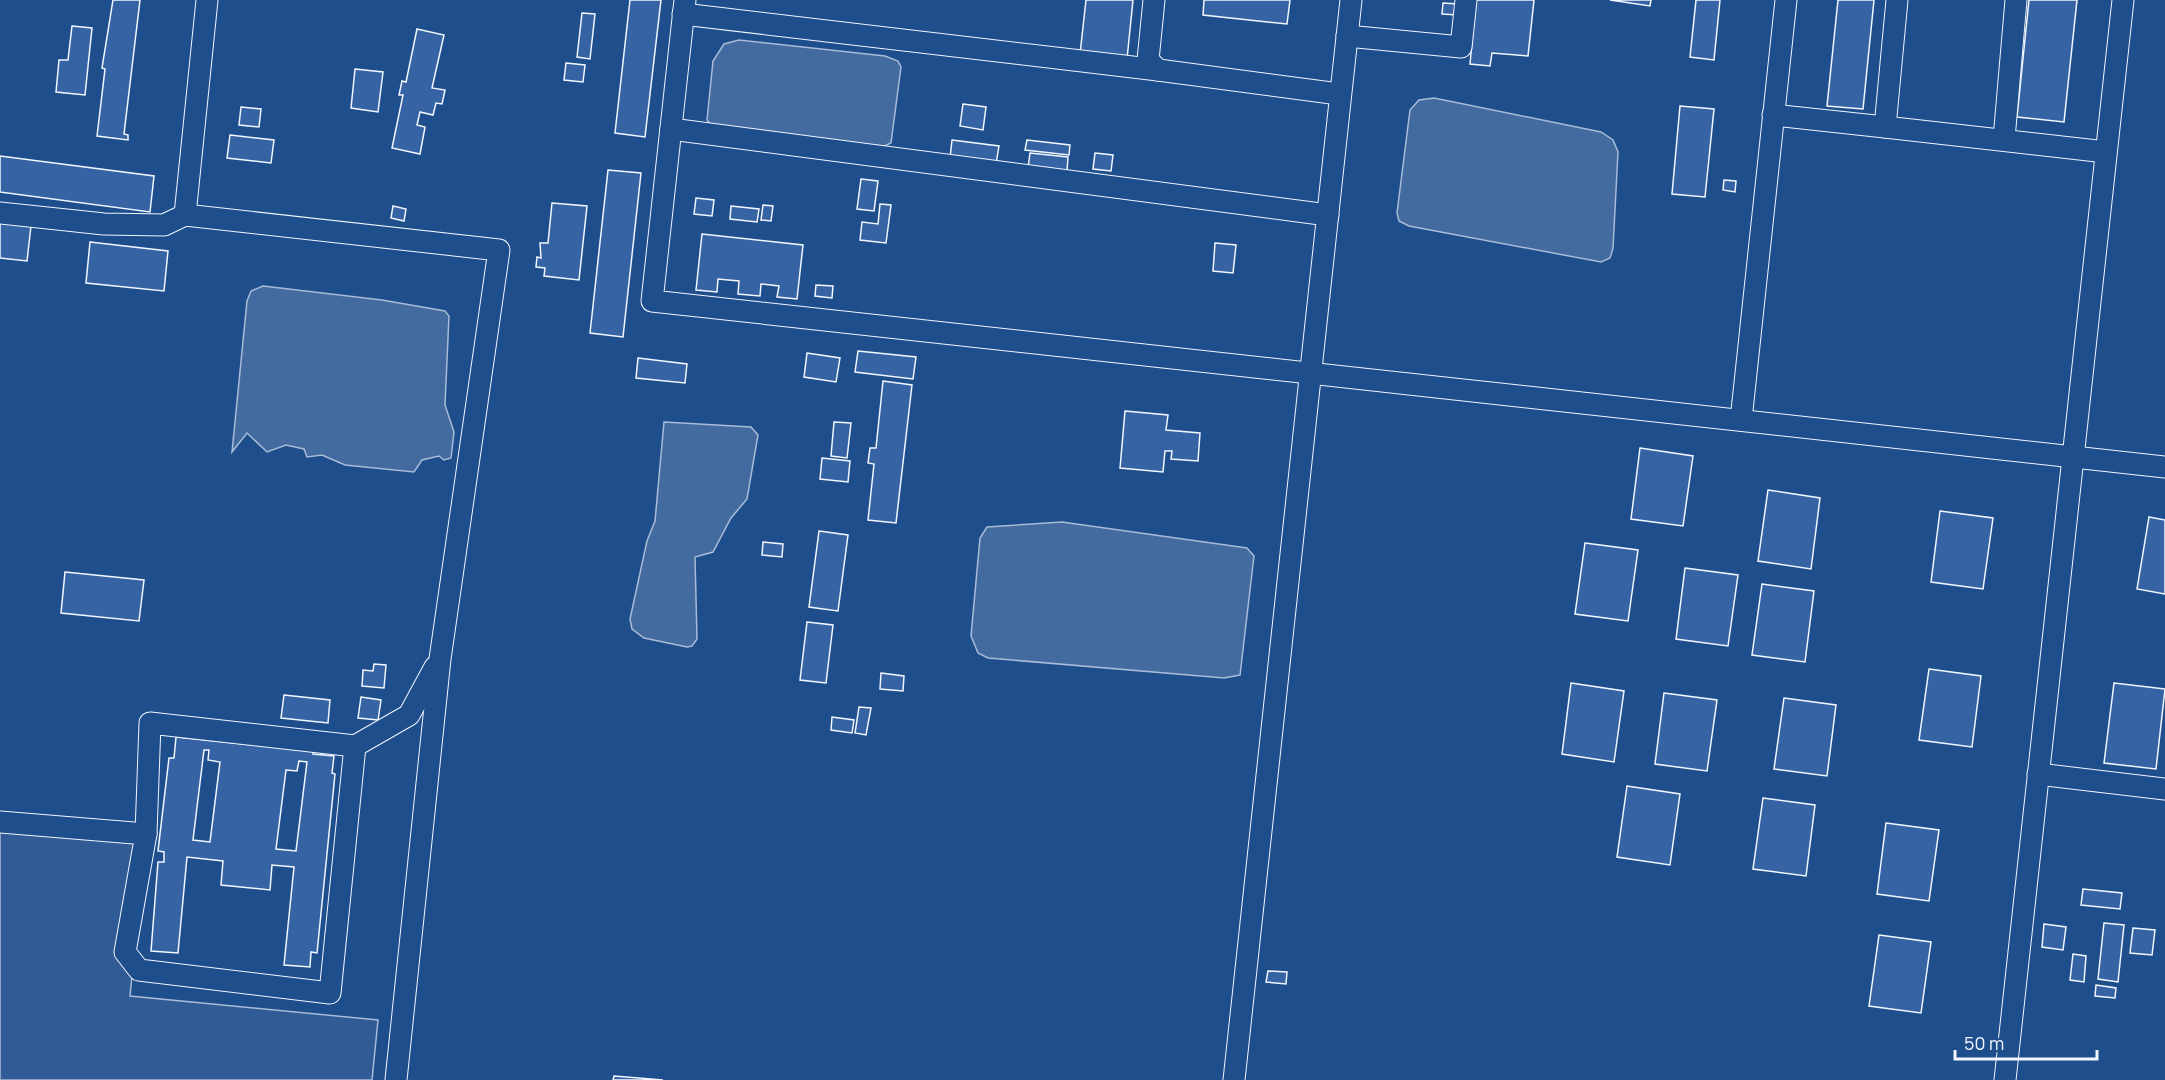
<svg xmlns="http://www.w3.org/2000/svg" width="2165" height="1080" viewBox="0 0 2165 1080" font-family="Manrope,sans-serif">
	<rect width="100%" height="100%" fill="#1f4e8c"/>
	<polygon fill="#305b95" stroke="#a8bbd7" stroke-width="1.5" points="0,820 146,834 130,996 378,1020 372,1080 0,1080"/>
	<g fill="#446ba0" stroke="#a8bbd7" stroke-width="1.5">
		<polygon points="739,40 885,56 898,61 901,67 891,143 882,147 711,125 707,120 713,61 724,44"/>
		<polygon points="1434,98 1601,132 1613,140 1618,152 1613,248 1610,258 1601,262 1409,226 1399,221 1397,213 1410,110 1419,100"/>
		<polygon points="263,286 382,300 445,311 449,316 445,405 454,432 451,458 444,460 439,456 422,460 414,472 345,465 322,455 307,457 304,449 286,445 267,452 247,433 232,452 247,301 251,291"/>
		<polygon points="664,422 751,427 758,435 747,499 731,518 713,552 695,557 697,639 692,646 687,647 644,638 632,629 630,619 647,541 655,521"/>
		<polygon points="1062,522 1247,548 1254,556 1240,675 1224,678 988,658 978,653 971,636 980,538 987,527"/>
	</g>
	<g fill="#3563a3" stroke="#f2f6ff" stroke-width="1.5" fill-rule="evenodd">
		<polygon points="113,0 140,0 124,134 128,135 128,140 97,136 105,69 102,68"/>
		<polygon points="630,0 661,0 645,137 615,133"/>
		<polygon points="1086,0 1133,0 1127,59 1080,54"/>
		<polygon points="1204,0 1290,0 1287,24 1203,15"/>
		<polygon points="1476,0 1534,0 1528,56 1492,53 1490,66 1470,64"/>
		<polygon points="1610,0 1651,0 1650,6"/>
		<polygon points="1696,0 1720,0 1714,60 1690,57"/>
		<polygon points="1838,0 1874,0 1863,109 1827,106"/>
		<polygon points="2029,0 2077,0 2064,122 2017,117"/>
		<polygon points="1443,3 1458,4 1457,15 1442,14"/>
		<polygon points="582,13 595,14 590,59 577,57"/>
		<polygon points="72,26 92,28 85,95 56,92 59,60 68,60"/>
		<polygon points="417,29 444,35 432,88 445,90 442,104 436,103 433,115 420,112 417,125 425,127 420,154 392,148 403,95 399,95 402,81 406,82"/>
		<polygon points="566,63 585,65 583,82 564,80"/>
		<polygon points="355,69 383,72 378,112 351,108"/>
		<polygon points="963,104 986,107 983,130 960,126"/>
		<polygon points="1680,106 1714,109 1705,197 1672,194"/>
		<polygon points="241,107 261,109 259,127 239,125"/>
		<polygon points="230,135 274,140 271,163 227,158"/>
		<polygon points="952,140 999,146 996,164 950,158"/>
		<polygon points="1027,140 1070,145 1069,155 1025,150"/>
		<polygon points="1030,153 1068,157 1067,172 1028,168"/>
		<polygon points="1095,153 1113,155 1111,171 1093,169"/>
		<polygon points="0,156 154,176 150,212 0,192"/>
		<polygon points="608,170 641,173 623,337 590,333"/>
		<polygon points="861,179 878,181 874,211 857,209"/>
		<polygon points="1724,180 1736,181 1735,192 1723,190"/>
		<polygon points="696,198 714,200 712,216 694,214"/>
		<polygon points="552,203 587,206 579,280 544,276 545,268 536,267 537,257 541,258 540,243 548,243"/>
		<polygon points="880,204 891,205 886,243 860,240 862,222 878,224"/>
		<polygon points="763,205 773,206 771,221 761,220"/>
		<polygon points="393,206 406,209 404,221 391,218"/>
		<polygon points="731,206 759,209 757,222 730,219"/>
		<polygon points="0,223 31,226 27,261 0,258"/>
		<polygon points="702,234 803,245 797,299 777,297 779,286 761,284 760,296 738,294 739,281 718,279 717,292 696,290"/>
		<polygon points="90,242 168,251 164,291 86,283"/>
		<polygon points="1215,243 1236,245 1233,273 1213,271"/>
		<polygon points="816,285 833,286 832,298 815,296"/>
		<polygon points="858,351 916,357 913,379 855,372"/>
		<polygon points="807,353 840,358 836,382 804,377"/>
		<polygon points="638,358 687,364 685,383 636,378"/>
		<polygon points="883,381 912,385 896,523 868,520 874,464 868,463 870,448 876,448"/>
		<polygon points="1125,411 1168,415 1166,430 1200,433 1198,461 1171,459 1172,451 1165,451 1163,472 1120,468"/>
		<polygon points="834,422 851,423 847,458 831,456"/>
		<polygon points="1640,448 1693,456 1683,526 1631,519"/>
		<polygon points="822,458 850,461 848,482 820,479"/>
		<polygon points="1768,490 1820,498 1811,569 1758,561"/>
		<polygon points="1940,511 1993,518 1983,589 1931,582"/>
		<polygon points="2149,517 2165,520 2165,594 2137,589"/>
		<polygon points="819,531 848,535 838,611 809,607"/>
		<polygon points="763,542 783,544 782,557 762,555"/>
		<polygon points="1585,543 1638,550 1628,621 1575,614"/>
		<polygon points="1685,568 1738,575 1728,646 1676,639"/>
		<polygon points="65,572 144,580 139,621 61,613"/>
		<polygon points="1762,584 1814,591 1805,662 1752,655"/>
		<polygon points="807,622 833,625 826,683 800,680"/>
		<polygon points="374,664 386,665 384,688 362,686 363,670 373,671"/>
		<polygon points="1929,669 1981,676 1972,747 1919,740"/>
		<polygon points="881,673 904,676 903,691 880,689"/>
		<polygon points="1571,683 1624,691 1614,762 1562,754"/>
		<polygon points="2114,683 2165,689 2156,769 2104,763"/>
		<polygon points="1664,693 1717,700 1707,771 1655,764"/>
		<polygon points="284,695 330,700 328,723 281,718"/>
		<polygon points="361,697 381,700 378,720 358,718"/>
		<polygon points="1784,698 1836,705 1827,776 1774,769"/>
		<polygon points="859,707 871,708 866,735 855,733"/>
		<polygon points="832,717 854,720 852,733 831,730"/>
		<path d="M176 737 313 751V754L334 756 332 773 335 774 317 953 311 952 310 967 284 965 294 867 272 865 270 890 221 885 223 861 187 857 178 953 151 951 158 862H164V852L158 851 169 758H174ZM204 750H209L208 760 220 762 210 842 193 840ZM299 761 307 762 296 851 276 849 286 770 297 771Z"/>
		<polygon points="1627,786 1680,794 1670,865 1617,857"/>
		<polygon points="1763,798 1815,805 1806,876 1753,869"/>
		<polygon points="1886,823 1939,830 1929,901 1877,894"/>
		<polygon points="2083,889 2122,893 2120,909 2081,905"/>
		<polygon points="2104,923 2124,925 2118,982 2098,979"/>
		<polygon points="2044,924 2066,927 2063,950 2042,947"/>
		<polygon points="2133,928 2155,930 2152,955 2130,953"/>
		<polygon points="1879,935 1931,942 1921,1013 1869,1006"/>
		<polygon points="2073,954 2086,956 2084,982 2070,980"/>
		<polygon points="1268,971 1287,972 1286,984 1266,982"/>
		<polygon points="2096,985 2116,988 2115,998 2095,996"/>
		<polygon points="614,1076 663,1080 613,1080"/>
	</g>
	<g fill="none" stroke-linecap="round" stroke-linejoin="round">
		<defs>
			<g id="minor">
				<polyline points="685,0 652,301 2165,467"/>
				<polyline points="1154,0 1148,60 1158,70 1339,94"/>
				<polyline points="1897,0 1885,127 2106,152"/>
				<polyline points="683,14 1158,70"/>
				<polyline points="1347,36 1461,47 1466,0"/>
				<polyline points="1773,115 1885,127"/>
				<polyline points="671,129 1328,215"/>
				<polyline points="2004,139 2016,0"/>
				<polyline points="0,213 104,224 164,225 185,215 207,0"/>
				<polyline points="185,215 499,250 440,659 396,1080"/>
				<polyline points="1741,420 1786,0"/>
				<polyline points="2038,774 2165,789"/>
				<polyline points="0,822 146,834 125,952 139,970 330,993 355,746 409,715 435,667"/>
				<polyline points="146,834 150,723 355,746"/>
				<polyline points="1234,1080 1351,0"/>
				<polyline points="2005,1080 2123,0"/>
			</g>
		</defs>
		<use href="#minor" stroke="#f2f6ff" stroke-width="23"/>
		<use href="#minor" stroke="#1f4e8c" stroke-width="21"/>
	</g>
	<path d="M1955 1050v9h142v-9" fill="none" stroke="#f2f6ff" stroke-width="3"/>
	<text x="1964" y="1050" font-size="18" fill="#f2f6ff" stroke="#1f4e8c" stroke-width="4.5" paint-order="stroke">50 m</text>
</svg>
